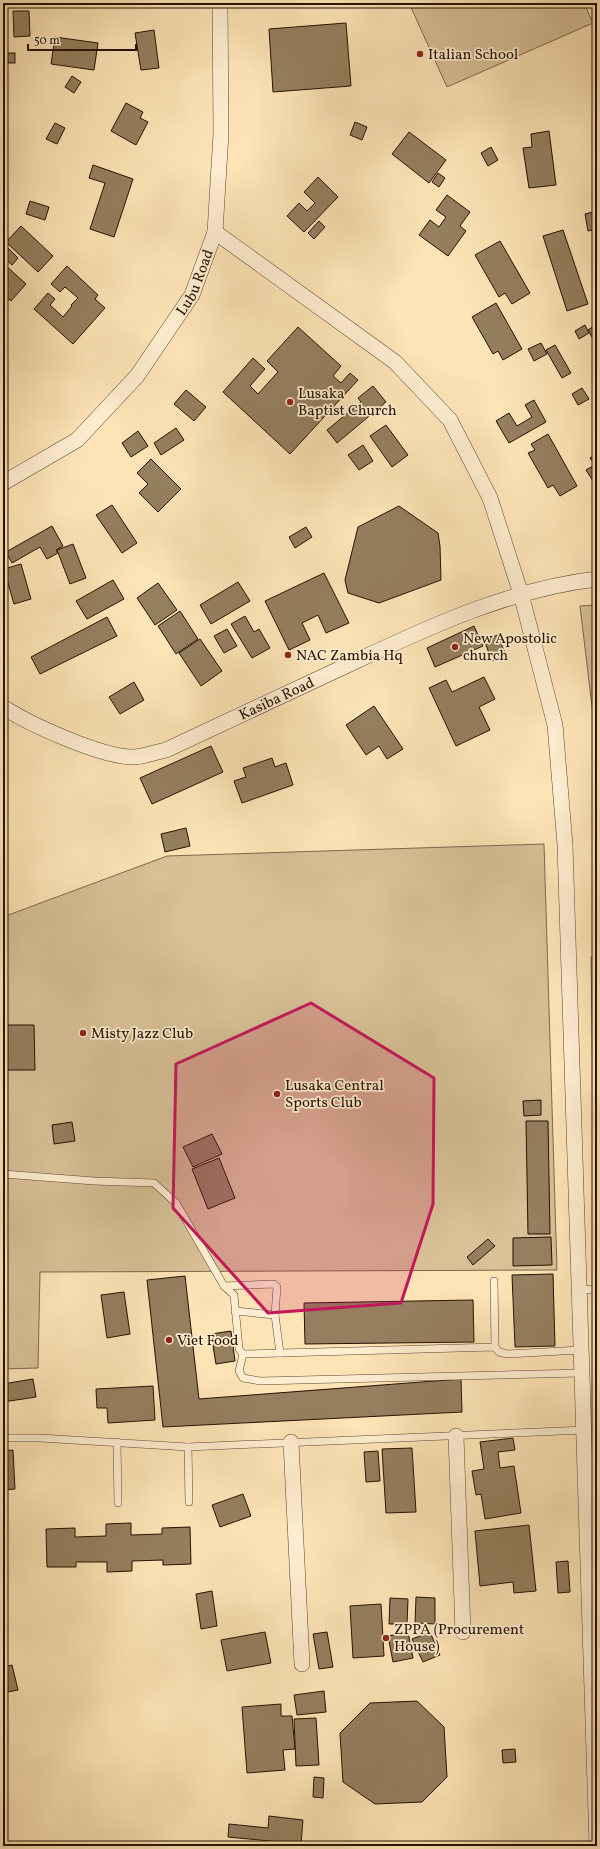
<svg xmlns="http://www.w3.org/2000/svg" width="600" height="1849" viewBox="0 0 600 1849" font-family="Vollkorn,serif">
	<rect width="100%" height="100%" fill="#fde4b6"/>
	<filter id="stains"><feTurbulence type="fractalNoise" baseFrequency=".005" numOctaves="4"/><feColorMatrix values="0 0 0 0 .2 0 0 0 0 .09 0 0 0 0 .02 0 0 0 .5 -.17"/></filter>
	<radialGradient id="worn" r=".72"><stop offset=".6" stop-color="#630" stop-opacity="0"/><stop offset="1" stop-color="#630" stop-opacity=".3"/></radialGradient>
	<g fill="#d8c097" stroke="#7e684c">
		<polygon points="409,3 584,3 593,23 447,87"/>
		<polygon points="597,605 597,748 580,606"/>
		<polygon points="544,844 557,1270 40,1272 38,1368 3,1369 3,917 167,856"/>
		<polygon points="591,957 597,957 597,1338 596,1306"/>
	</g>
	<g fill="#957f5f" stroke="#251100">
		<polygon points="13,11 29,11 30,36 14,37"/>
		<polygon points="346,23 351,86 273,92 269,29"/>
		<polygon points="154,30 159,68 141,70 135,33"/>
		<polygon points="55,37 98,43 94,70 51,64"/>
		<rect x="3" y="53" width="12" height="10"/>
		<polygon points="72,76 81,82 74,93 65,87"/>
		<polygon points="126,103 143,112 140,118 148,122 136,145 111,131"/>
		<polygon points="355,122 367,127 362,140 350,135"/>
		<polygon points="55,123 65,128 57,144 46,139"/>
		<polygon points="549,131 556,185 529,188 523,148 532,147 531,134"/>
		<polygon points="409,132 446,160 429,183 392,154"/>
		<polygon points="491,147 498,160 488,166 481,153"/>
		<polygon points="93,165 133,179 114,237 90,229 105,183 89,178"/>
		<polygon points="438,173 445,178 439,187 432,182"/>
		<polygon points="318,177 338,197 304,232 287,216 299,203 307,211 315,203 304,192"/>
		<polygon points="447,195 470,212 460,226 466,231 448,256 419,235 430,220 439,227 446,217 436,210"/>
		<polygon points="30,201 49,207 45,220 26,214"/>
		<polygon points="597,211 597,229 588,231 585,214"/>
		<polygon points="319,221 325,227 314,239 308,233"/>
		<polygon points="21,226 53,256 38,272 6,242"/>
		<polygon points="563,230 588,304 567,311 543,236"/>
		<polygon points="500,241 530,293 512,304 505,293 499,297 475,255"/>
		<polygon points="7,247 18,258 12,265 3,257 3,251"/>
		<polygon points="3,263 26,284 11,301 3,295"/>
		<polygon points="67,266 98,295 95,299 105,308 73,344 34,309 48,293 55,299 50,305 63,317 72,306 71,305 78,298 65,287 60,292 51,284"/>
		<polygon points="496,303 522,349 503,360 498,351 493,354 472,317"/>
		<polygon points="597,324 597,346 588,330"/>
		<polygon points="585,325 589,333 579,339 575,331"/>
		<polygon points="298,327 341,366 333,376 341,383 350,373 358,380 290,454 223,392 253,358 265,369 250,386 258,394 278,372 267,361"/>
		<polygon points="541,343 547,354 534,361 528,349"/>
		<polygon points="555,345 571,373 562,378 546,350"/>
		<polygon points="373,386 386,402 337,443 327,430 361,402 358,398"/>
		<polygon points="582,388 589,399 578,405 572,394"/>
		<polygon points="186,390 206,407 194,421 174,404"/>
		<polygon points="534,400 546,422 509,443 496,421 509,413 517,426 532,417 525,405"/>
		<polygon points="386,425 408,455 392,467 370,436"/>
		<polygon points="176,428 184,440 161,455 154,443"/>
		<polygon points="138,431 148,446 131,457 122,443"/>
		<polygon points="548,434 577,486 560,496 553,485 548,488 528,453 535,450 531,444"/>
		<polygon points="363,445 373,461 359,470 348,455"/>
		<polygon points="597,453 597,487 586,470 595,465 590,458"/>
		<polygon points="151,459 181,489 158,512 139,493 148,484 137,473"/>
		<polygon points="112,505 137,543 122,553 96,515"/>
		<polygon points="399,506 438,533 440,546 441,580 379,603 348,593 345,580 358,527"/>
		<polygon points="52,526 63,546 56,550 58,553 47,559 40,547 12,563 6,552"/>
		<polygon points="306,527 312,537 295,548 289,537"/>
		<polygon points="73,544 86,578 70,584 57,550"/>
		<polygon points="21,564 31,599 14,604 4,569"/>
		<polygon points="324,573 349,623 326,633 318,615 302,623 310,640 289,650 265,601"/>
		<polygon points="113,580 124,599 87,619 76,601"/>
		<polygon points="238,582 250,601 211,624 200,605"/>
		<polygon points="158,583 177,610 155,625 137,598"/>
		<polygon points="180,611 198,639 176,654 158,626"/>
		<polygon points="245,616 254,632 259,629 270,648 252,658 231,624"/>
		<polygon points="107,617 117,636 40,674 31,657"/>
		<polygon points="474,626 483,646 435,667 427,648"/>
		<polygon points="227,629 237,646 224,653 214,636"/>
		<polygon points="498,635 506,656 492,661 484,640"/>
		<polygon points="200,639 222,671 201,686 179,653"/>
		<polygon points="484,677 495,699 479,707 490,730 456,746 429,688 446,680 452,692"/>
		<polygon points="134,682 144,700 120,714 109,697"/>
		<polygon points="374,706 403,749 387,759 379,746 366,755 346,725"/>
		<polygon points="211,746 223,772 152,804 140,778"/>
		<polygon points="272,758 275,767 286,763 293,785 242,803 234,781 246,777 243,768"/>
		<polygon points="186,828 190,846 165,852 161,834"/>
		<polygon points="3,1025 34,1025 35,1070 3,1070"/>
		<polygon points="541,1100 541,1115 524,1116 523,1101"/>
		<polygon points="526,1121 548,1121 550,1234 528,1234"/>
		<polygon points="72,1122 75,1141 54,1144 52,1125"/>
		<polygon points="212,1134 222,1154 193,1167 183,1147"/>
		<polygon points="219,1158 235,1198 208,1209 192,1169"/>
		<polygon points="551,1237 552,1265 513,1266 513,1238"/>
		<polygon points="488,1239 495,1246 473,1265 467,1257"/>
		<polygon points="553,1274 555,1346 515,1347 512,1275"/>
		<polygon points="185,1276 199,1399 461,1379 462,1412 163,1427 147,1280"/>
		<polygon points="124,1292 130,1334 107,1338 101,1295"/>
		<polygon points="473,1300 474,1342 305,1344 304,1303"/>
		<polygon points="231,1331 235,1361 216,1364 211,1334"/>
		<polygon points="33,1379 36,1397 3,1402 3,1384"/>
		<polygon points="153,1386 155,1420 108,1423 107,1408 97,1408 96,1389"/>
		<polygon points="513,1438 515,1450 498,1452 500,1468 514,1466 521,1513 485,1519 481,1494 476,1495 472,1471 484,1469 480,1442"/>
		<polygon points="412,1448 416,1512 386,1513 382,1449"/>
		<polygon points="13,1450 15,1489 3,1490 3,1451"/>
		<polygon points="378,1451 380,1481 366,1482 364,1452"/>
		<polygon points="243,1494 251,1516 220,1527 212,1505"/>
		<polygon points="131,1523 131,1535 162,1534 162,1528 190,1527 191,1564 163,1565 163,1560 132,1561 132,1571 107,1572 107,1562 76,1562 76,1567 47,1567 46,1529 75,1528 75,1537 106,1536 106,1524"/>
		<polygon points="529,1525 536,1591 514,1593 513,1582 480,1586 475,1531"/>
		<polygon points="568,1561 570,1592 558,1593 556,1562"/>
		<polygon points="212,1591 217,1626 201,1629 196,1594"/>
		<polygon points="416,1597 435,1598 435,1624 415,1623"/>
		<polygon points="390,1598 408,1599 407,1624 389,1624"/>
		<polygon points="381,1604 384,1656 353,1658 350,1606"/>
		<polygon points="265,1632 271,1663 227,1671 221,1640"/>
		<polygon points="327,1632 333,1667 319,1669 313,1634"/>
		<polygon points="408,1632 413,1658 393,1662 388,1636"/>
		<polygon points="430,1632 440,1655 423,1662 412,1639"/>
		<polygon points="12,1665 18,1690 3,1693 3,1667"/>
		<polygon points="324,1691 326,1712 297,1715 294,1695"/>
		<polygon points="417,1701 444,1727 447,1777 422,1802 375,1804 343,1782 340,1733 370,1703"/>
		<polygon points="281,1704 281,1716 292,1716 295,1749 283,1750 285,1770 247,1773 242,1707"/>
		<polygon points="316,1718 319,1765 296,1766 294,1719"/>
		<polygon points="515,1749 516,1762 503,1763 502,1750"/>
		<polygon points="314,1777 324,1778 323,1798 313,1797"/>
		<polygon points="269,1816 303,1820 301,1844 228,1837 229,1824 268,1828"/>
	</g>
	<g fill="none" stroke-linecap="round" stroke-linejoin="round">
		<defs>
			<g id="service">
				<polyline points="3,1174 94,1181 154,1183 176,1203 224,1286 234,1295 239,1349 243,1354"/>
				<polyline points="494,1281 495,1347"/>
				<polyline points="224,1286 274,1284 277,1287 275,1315"/>
				<polyline points="579,1290 597,1289"/>
				<polyline points="235,1311 275,1315 280,1353"/>
				<polyline points="580,1350 507,1354 499,1352 495,1347 243,1354 239,1371 243,1378 260,1381 581,1373"/>
				<polyline points="3,1438 40,1438 188,1447"/>
				<polyline points="117,1442 118,1503"/>
				<polyline points="189,1502 188,1447 584,1430"/>
			</g>
			<g id="minor">
				<polyline points="215,232 395,362 450,420 490,498 521,594 555,725 565,845 597,1846"/>
				<path id="s1" d="M3 483 77 440 137 376 192 295 215 232 221 133 220 3"/>
				<path id="s2" d="M3 707C29 724 101 757 133 757 143 757 156 752 166 750 228 721 290 692 352 663 431 626 510 589 597 579"/>
				<polyline points="456,1436 463,1632"/>
				<polyline points="291,1442 302,1664"/>
			</g>
		</defs>
		<use href="#service" stroke="#5b462e" stroke-width="8"/>
		<use href="#minor" stroke="#5b462e" stroke-width="16"/>
		<use href="#service" stroke="#feedd0" stroke-width="7"/>
		<use href="#minor" stroke="#feedd0" stroke-width="15"/>
	</g>
	<path fill="#c2185b" fill-opacity="0.2" stroke="#c2185b" stroke-width="3" stroke-linejoin="round" d="M311 1003 434 1078 433 1204 401 1303 268 1313 173 1208 176 1064Z"/>
	<g fill="#8f2418" stroke="#feedd0" stroke-width="1.5">
		<circle cx="420" cy="54" r="4"/>
		<circle cx="290" cy="402" r="4"/>
		<circle cx="455" cy="647" r="4"/>
		<circle cx="288" cy="655" r="4"/>
		<circle cx="83" cy="1033" r="4"/>
		<circle cx="277" cy="1094" r="4"/>
		<circle cx="169" cy="1340" r="4"/>
		<circle cx="386" cy="1638" r="4"/>
	</g>
	<g text-anchor="middle" stroke-width="3.5" stroke-linejoin="round" paint-order="stroke">
		<g font-size="15" fill="#251100" stroke="#feedd0" text-anchor="start">
			<text x="428" y="59">Italian School</text>
			<text x="298" y="398">Lusaka<tspan x="298" dy="17">Baptist Church</tspan></text>
			<text x="463" y="643">New Apostolic<tspan x="463" dy="17">church</tspan></text>
			<text x="296" y="660">NAC Zambia Hq</text>
			<text x="91" y="1038">Misty Jazz Club</text>
			<text x="285" y="1090">Lusaka Central<tspan x="285" dy="17">Sports Club</tspan></text>
			<text x="177" y="1345">Viet Food</text>
			<text x="394" y="1634">ZPPA (Procurement<tspan x="394" dy="17">House)</tspan></text>
		</g>
		<g font-size="15" fill="#251100" stroke="#feedd0">
			<text dy="5" stroke="none"><textPath href="#s1" startOffset="284">Lubu Road</textPath></text>
			<text dy="5" stroke="none"><textPath href="#s2" startOffset="296">Kasiba Road</textPath></text>
		</g>
	</g>
	<rect width="600" height="1849" fill="none" stroke="#fde4b6" stroke-width="16"/>
	<rect x="4" y="4" width="592" height="1841" fill="none" stroke="#251100" stroke-width="2"/>
	<rect x="8" y="8" width="584" height="1833" fill="none" stroke="#251100"/>
	<path d="M28 44v6h108v-6" fill="none" stroke="#251100" stroke-width="2"/>
	<text x="34" y="44" font-size="12" fill="#251100" stroke="#feedd0" stroke-width="3" paint-order="stroke">50 m</text>
	<rect width="100%" height="100%" filter="url(#stains)"/>
	<rect width="100%" height="100%" fill="url(#worn)"/>
</svg>
